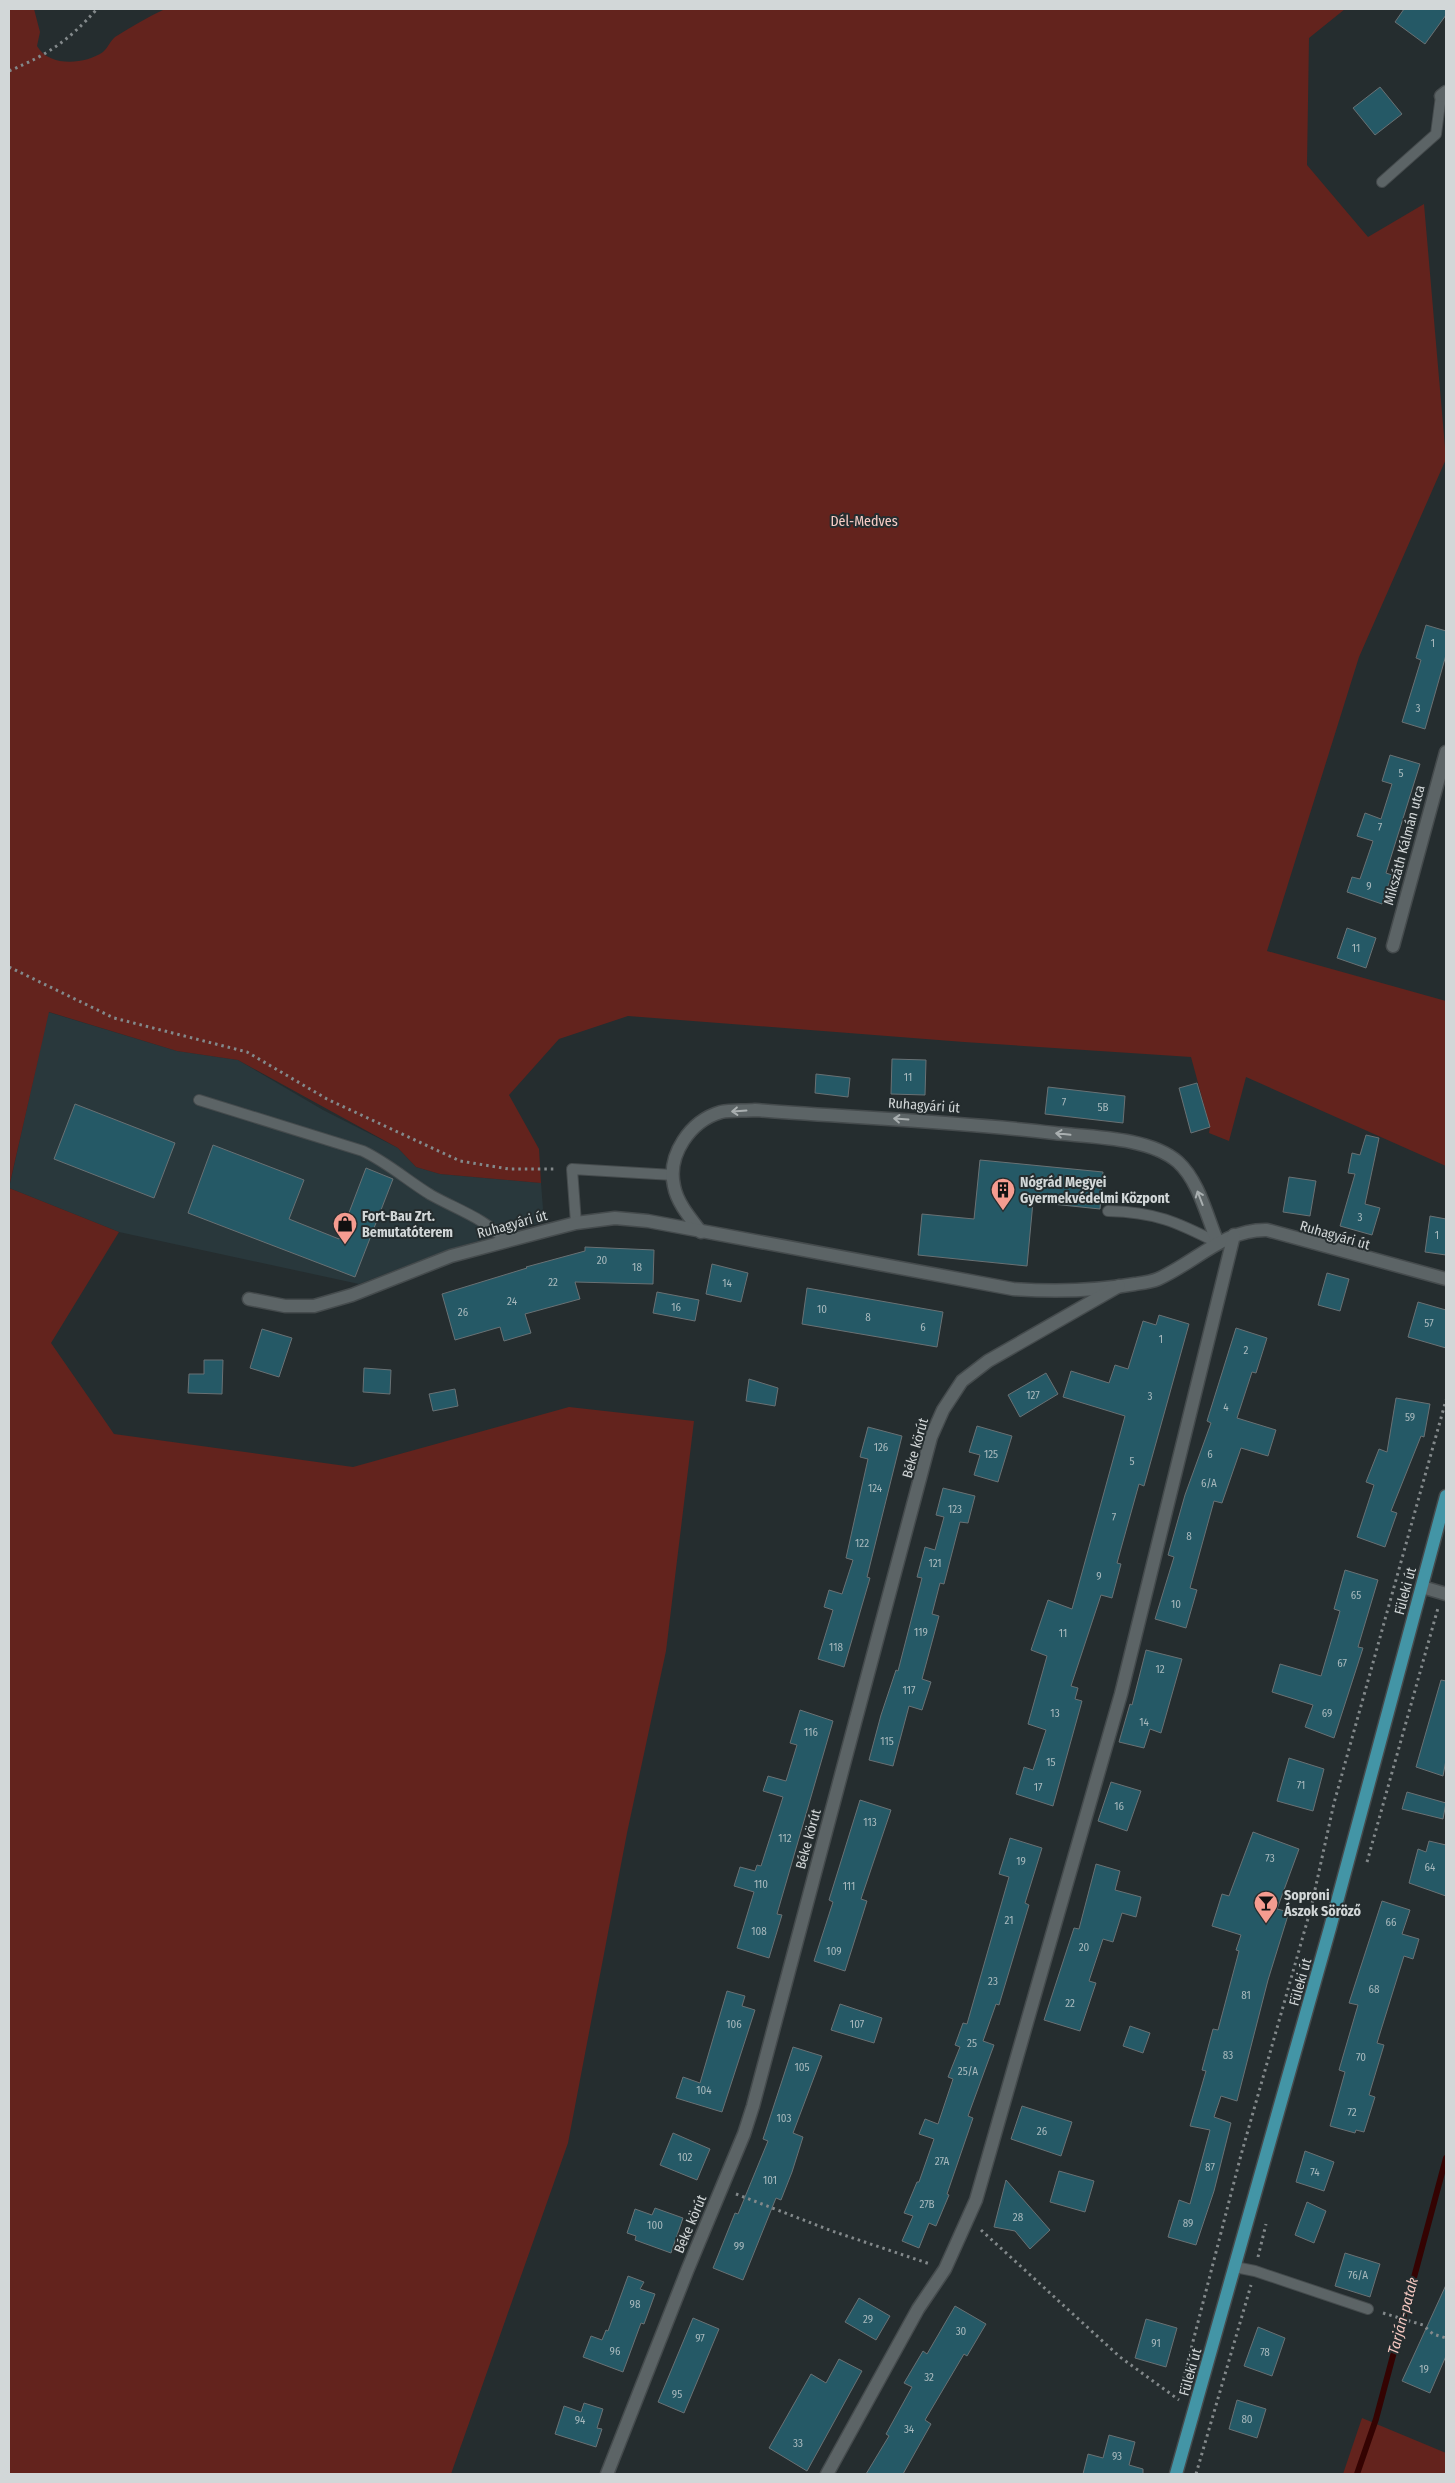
<svg xmlns="http://www.w3.org/2000/svg" width="1455" height="2483" viewBox="0 0 1455 2483" font-family="'Fira Sans Condensed',sans-serif">
	<rect width="100%" height="100%" fill="#252d2f"/>
	<polygon fill="#29383c" points="48,1012 177,1051 238,1060 323,1110 398,1148 416,1167 440,1174 541,1183 544,1222 447,1250 359,1284 119,1232 9,1188"/>
	<g fill="#63231d">
		<path d="M9 9H34L40 32 37 46C49 67 84 65 103 52 108 48 110 41 115 37 131 27 148 17 165 9H1345L1309 38 1307 165 1368 237 1424 204 1446 459 1359 657 1267 951 1446 1001V1166L1246 1077 1229 1141 1209 1133 1210 1127 1191 1057 964 1042 628 1016 559 1039 509 1095 539 1149 541 1183 440 1174 416 1167 398 1148 238 1060 177 1051 49 1012 9 1187Z"/>
		<polygon points="9,1188 119,1232 51,1343 114,1434 353,1467 569,1407 694,1421 666,1651 627,1833 568,2143 451,2474 9,2474"/>
		<polygon points="1362,2418 1446,2453 1446,2474 1343,2474"/>
	</g>
	<g fill="none" stroke-linecap="round" stroke-linejoin="round">
		<polyline stroke="#340302" stroke-width="6" points="1357,2474 1376,2419 1446,2158"/>
	</g>
	<g fill="#255966" stroke="#697174">
		<polygon points="1404,9 1446,9 1446,15 1425,44 1395,22"/>
		<polygon points="1380,87 1402,114 1375,135 1353,108"/>
		<polygon points="1426,625 1446,631 1446,655 1425,729 1402,722 1421,660 1416,658"/>
		<polygon points="1390,755 1420,764 1386,873 1392,875 1382,904 1347,892 1352,877 1360,879 1373,841 1357,836 1365,813 1381,819 1392,784 1382,781"/>
		<polygon points="1347,928 1376,938 1366,968 1337,958"/>
		<polygon points="892,1059 926,1060 925,1095 891,1094"/>
		<polygon points="816,1074 850,1078 848,1097 815,1093"/>
		<polygon points="1197,1083 1210,1127 1191,1133 1179,1088"/>
		<polygon points="1048,1087 1125,1096 1123,1123 1045,1114"/>
		<polygon points="75,1104 175,1143 154,1198 54,1159"/>
		<polygon points="1366,1135 1379,1138 1365,1204 1380,1208 1372,1235 1340,1226 1355,1174 1348,1173 1352,1153 1360,1155"/>
		<polygon points="213,1145 304,1180 289,1219 339,1239 366,1168 393,1179 355,1277 188,1213"/>
		<polygon points="980,1160 1103,1172 1100,1209 1033,1202 1027,1266 918,1255 922,1214 974,1219"/>
		<polygon points="1289,1177 1316,1181 1310,1216 1283,1212"/>
		<polygon points="1430,1216 1446,1219 1446,1255 1425,1252"/>
		<polygon points="585,1247 654,1250 653,1284 575,1282 580,1299 525,1314 531,1333 504,1341 500,1327 455,1340 442,1294 527,1268 526,1267 585,1251"/>
		<polygon points="712,1264 748,1273 741,1302 706,1294"/>
		<polygon points="1327,1273 1349,1279 1340,1311 1318,1305"/>
		<polygon points="807,1288 943,1312 937,1347 802,1324"/>
		<polygon points="657,1292 699,1300 695,1321 653,1313"/>
		<polygon points="1418,1302 1446,1310 1446,1348 1408,1337"/>
		<polygon points="1159,1315 1189,1324 1144,1486 1139,1484 1117,1563 1121,1564 1112,1598 1101,1595 1071,1686 1078,1688 1075,1699 1082,1701 1053,1806 1016,1794 1024,1767 1033,1770 1046,1730 1028,1724 1047,1656 1031,1650 1048,1600 1072,1609 1125,1416 1063,1397 1071,1371 1109,1383 1115,1365 1128,1369 1143,1321 1156,1325"/>
		<polygon points="1236,1328 1267,1338 1256,1373 1252,1372 1237,1418 1276,1430 1268,1456 1241,1448 1222,1503 1214,1501 1190,1588 1197,1590 1186,1628 1155,1619 1174,1557 1168,1555 1185,1495 1211,1423 1207,1421"/>
		<polygon points="262,1329 292,1338 279,1377 250,1368"/>
		<polygon points="204,1360 223,1360 222,1394 188,1393 189,1374 204,1374"/>
		<polygon points="364,1368 391,1370 390,1394 363,1392"/>
		<polygon points="1046,1373 1058,1394 1020,1417 1008,1395"/>
		<polygon points="749,1379 778,1388 775,1406 746,1401"/>
		<polygon points="455,1389 458,1406 433,1411 429,1394"/>
		<polygon points="1396,1398 1430,1404 1424,1437 1421,1436 1391,1511 1397,1513 1385,1547 1357,1537 1374,1485 1366,1482 1379,1449 1387,1452"/>
		<polygon points="977,1426 1012,1436 998,1482 974,1475 980,1455 969,1452"/>
		<polygon points="868,1427 902,1436 867,1577 870,1578 844,1667 818,1659 833,1610 824,1607 829,1590 842,1594 853,1560 846,1558 868,1459 860,1457"/>
		<polygon points="943,1488 975,1496 968,1523 960,1522 944,1584 940,1583 932,1614 939,1616 922,1679 931,1682 922,1710 909,1706 893,1766 869,1760 881,1715 896,1670 898,1671 922,1578 917,1577 925,1547 935,1550 944,1517 936,1515"/>
		<polygon points="1345,1570 1378,1580 1358,1647 1363,1648 1334,1738 1305,1727 1313,1705 1272,1692 1280,1664 1321,1676 1340,1611 1334,1609"/>
		<polygon points="1146,1650 1182,1659 1161,1733 1150,1729 1144,1748 1119,1742 1130,1704 1132,1705"/>
		<polygon points="1441,1680 1446,1681 1446,1760 1443,1776 1416,1767"/>
		<polygon points="800,1710 833,1721 777,1914 782,1915 769,1958 737,1948 754,1892 734,1886 740,1867 755,1871 757,1865 761,1866 783,1797 763,1791 768,1776 786,1781 797,1745 790,1743"/>
		<polygon points="1289,1758 1324,1769 1313,1811 1277,1801"/>
		<polygon points="1111,1782 1141,1791 1127,1831 1098,1821"/>
		<polygon points="1407,1792 1446,1803 1443,1819 1402,1809"/>
		<polygon points="860,1800 891,1810 861,1899 867,1901 845,1971 814,1961 833,1902 829,1900"/>
		<polygon points="1253,1832 1299,1849 1277,1909 1289,1912 1268,1980 1237,2101 1221,2096 1214,2117 1231,2123 1214,2191 1196,2245 1168,2237 1179,2200 1190,2204 1210,2130 1190,2126 1206,2071 1202,2070 1213,2029 1218,2030 1239,1951 1236,1950 1241,1935 1212,1926 1222,1894 1229,1896"/>
		<polygon points="1010,1838 1042,1848 1025,1903 1029,1905 999,2005 996,2004 983,2041 994,2045 968,2116 973,2118 947,2194 949,2195 936,2226 929,2223 919,2248 902,2241 913,2216 904,2213 917,2182 919,2182 934,2139 919,2134 925,2119 938,2124 953,2079 948,2077 960,2047 955,2045 963,2023 967,2024 1009,1877 999,1874"/>
		<polygon points="1429,1841 1446,1845 1446,1896 1409,1883 1418,1849 1426,1852"/>
		<polygon points="1096,1864 1120,1871 1115,1890 1141,1897 1136,1917 1122,1913 1113,1942 1103,1939 1089,1981 1096,1983 1080,2031 1044,2020 1074,1928 1079,1929"/>
		<polygon points="1382,1901 1410,1910 1402,1934 1419,1939 1413,1959 1404,1956 1377,2043 1384,2045 1369,2095 1375,2097 1364,2132 1356,2130 1355,2133 1330,2126 1345,2072 1339,2070 1358,2005 1349,2003"/>
		<polygon points="727,1991 745,1996 742,2006 755,2010 722,2112 676,2098 683,2077 700,2083"/>
		<polygon points="840,2004 882,2018 874,2043 831,2030"/>
		<polygon points="1130,2026 1150,2033 1143,2053 1123,2046"/>
		<polygon points="793,2047 822,2056 793,2133 803,2137 792,2172 781,2200 776,2198 743,2280 713,2268 735,2213 738,2214 768,2141 763,2139"/>
		<polygon points="1022,2106 1072,2122 1061,2156 1011,2139"/>
		<polygon points="673,2133 710,2149 697,2180 660,2165"/>
		<polygon points="1305,2151 1334,2162 1324,2191 1296,2182"/>
		<polygon points="1059,2171 1094,2181 1085,2212 1050,2202"/>
		<polygon points="1006,2180 1050,2230 1030,2249 1015,2231 994,2227"/>
		<polygon points="1307,2202 1326,2211 1314,2243 1295,2235"/>
		<polygon points="655,2208 683,2218 671,2253 635,2240 636,2236 627,2233 635,2209 652,2215"/>
		<polygon points="1345,2253 1380,2264 1370,2297 1335,2286"/>
		<polygon points="628,2276 644,2282 640,2289 655,2294 644,2324 641,2323 623,2372 583,2357 591,2336 602,2340 606,2330 608,2331"/>
		<polygon points="1446,2285 1446,2356 1430,2393 1402,2381"/>
		<polygon points="859,2298 890,2316 876,2340 845,2322"/>
		<polygon points="955,2306 986,2324 967,2356 964,2354 925,2420 931,2424 903,2474 866,2474 889,2436 886,2434 912,2387 904,2383 923,2351 927,2354"/>
		<polygon points="693,2318 719,2329 684,2413 658,2402"/>
		<polygon points="1146,2319 1177,2328 1166,2367 1135,2358"/>
		<polygon points="1258,2327 1285,2338 1272,2376 1244,2366"/>
		<polygon points="839,2359 862,2371 807,2471 769,2448 811,2374 826,2383"/>
		<polygon points="1237,2400 1266,2409 1257,2438 1229,2429"/>
		<polygon points="584,2403 603,2409 597,2428 602,2429 596,2447 555,2434 564,2406 581,2412"/>
		<polygon points="1109,2435 1135,2442 1129,2465 1143,2469 1143,2474 1083,2474 1088,2454 1103,2458"/>
	</g>
	<g fill="none" stroke-linecap="round" stroke-linejoin="round">
		<defs>
			<g id="service">
				<polyline points="1382,182 1436,134 1441,96"/>
				<path d="M199 1100 363 1151C388 1163 408 1181 431 1195 458 1210 484 1218 506 1241"/>
				<path d="M1108 1211C1155 1212 1177 1222 1218 1243"/>
				<polyline points="576,1223 572,1169 673,1175"/>
				<polyline points="1235,2267 1255,2271 1368,2309"/>
			</g>
			<g id="minor">
				<polyline points="1441,96 1446,92"/>
				<polyline points="1393,946 1446,752"/>
				<path d="M701 1232C691 1219 677 1203 674 1186 667 1155 690 1121 721 1112 731 1110 744 1111 755 1110 855 1118 955 1121 1054 1133 1090 1137 1150 1137 1178 1162 1199 1181 1207 1217 1218 1243"/>
				<path d="M249 1299 285 1306H314L352 1295 451 1256 545 1231 576 1223 615 1218 648 1221 1013 1289C1054 1292 1095 1291 1135 1284 1142 1283 1151 1282 1158 1279 1196 1262 1224 1229 1267 1230L1446 1279"/>
				<polyline points="1422,1587 1446,1594"/>
				<polyline points="607,2474 687,2271 744,2134 753,2106 931,1437 943,1410 962,1381 988,1361 1119,1286"/>
				<polyline points="827,2474 918,2309 945,2269 976,2200 1121,1694 1234,1235"/>
			</g>
			<polyline id="primary" points="1176,2474 1330,1928 1446,1496"/>
		</defs>
		<use href="#service" stroke="#454b4d" stroke-width="12"/>
		<use href="#minor" stroke="#454b4d" stroke-width="15"/>
		<use href="#primary" stroke="#454b4d" stroke-width="15"/>
		<g stroke="#83898b" stroke-width="3" stroke-dasharray="2.5 4" stroke-linecap="butt">
			<path d="M9 71C49 54 68 41 97 9"/>
			<polyline points="9,967 114,1018 247,1052 327,1099 460,1161 509,1169 556,1169"/>
			<polyline points="1367,1862 1438,1608"/>
			<polyline points="736,2194 832,2231 930,2264"/>
			<polyline points="981,2230 1120,2357 1179,2400"/>
			<polyline points="1258,2257 1266,2224"/>
			<polyline points="1383,2313 1423,2325 1433,2334 1446,2338"/>
			<polyline points="1180,2392 1241,2155 1311,1908 1334,1803 1446,1400"/>
			<polyline points="1196,2474 1251,2285"/>
		</g>
		<use href="#service" stroke="#5c6466" stroke-width="10"/>
		<use href="#minor" stroke="#5c6466" stroke-width="12"/>
		<use href="#primary" stroke="#4395a6" stroke-width="12"/>
	</g>
	<defs><path id="oneway-shaft" d="M-6 0H5M1.5-3L5.5 0L1.5 3" fill="none" stroke-width="1.6" stroke-linecap="round" stroke-linejoin="round" transform="scale(1.25)"/></defs>
	<g stroke="#a9afb0">
		<use href="#oneway-shaft" transform="translate(739 1111) rotate(176)"/>
		<use href="#oneway-shaft" transform="translate(901 1119) rotate(-176)"/>
		<use href="#oneway-shaft" transform="translate(1063 1134) rotate(-174)"/>
		<use href="#oneway-shaft" transform="translate(1200 1198) rotate(-111)"/>
	</g>
	<defs>
		<symbol id="building-pin" viewBox="-11 -11 22 30"><path d="M0 17L-7.5 6A9.5 9.5 0 1 1 7.5 6Z" fill="#f59c90" stroke="#252d2f"/><path d="M-4-6H4V6H1V3H-1V6H-4ZM-2.5-4.3h1.7v1.8h-1.7ZM.8-4.3h1.7v1.8H.8ZM-2.5-1h1.7V.8h-1.7ZM.8-1h1.7V.8H.8Z" fill="#111"/></symbol>
		<symbol id="shop-pin" viewBox="-11 -11 22 30"><path d="M0 17L-7.5 6A9.5 9.5 0 1 1 7.5 6Z" fill="#f59c90" stroke="#252d2f"/><path d="M-5-2.5h2.3a2.7 3.5 0 0 1 5.4 0H5L5.5 6h-11ZM-1.5-2.5h3a1.5 2.3 0 0 0-3 0Z" fill="#111"/></symbol>
		<symbol id="bar-pin" viewBox="-11 -11 22 30"><path d="M0 17L-7.5 6A9.5 9.5 0 1 1 7.5 6Z" fill="#f59c90" stroke="#252d2f"/><path d="M-6-5H6L.8 .8V4.5H3.5V6h-7V4.5H-.8V.8Z" fill="#111"/></symbol>
	</defs>
	<g fill-rule="evenodd">
		<use href="#building-pin" x="989" y="1176" width="28" height="38"/>
		<use href="#shop-pin" x="331" y="1210" width="28" height="38"/>
		<use href="#bar-pin" x="1252" y="1889" width="28" height="38"/>
	</g>
	<g text-anchor="middle" stroke-width="4" stroke-linejoin="round" paint-order="stroke">
		<g font-size="11" fill="#a7b8bc">
			<text x="1433" y="647">1</text>
			<text x="1418" y="712">3</text>
			<text x="1401" y="777">5</text>
			<text x="1380" y="831">7</text>
			<text x="1369" y="890">9</text>
			<text x="1356" y="952">11</text>
			<text x="908" y="1081">11</text>
			<text x="1064" y="1106">7</text>
			<text x="1103" y="1111">5B</text>
			<text x="1360" y="1221">3</text>
			<text x="1437" y="1239">1</text>
			<text x="602" y="1264">20</text>
			<text x="637" y="1271">18</text>
			<text x="553" y="1286">22</text>
			<text x="727" y="1287">14</text>
			<text x="512" y="1305">24</text>
			<text x="676" y="1311">16</text>
			<text x="822" y="1313">10</text>
			<text x="463" y="1316">26</text>
			<text x="868" y="1321">8</text>
			<text x="1429" y="1327">57</text>
			<text x="923" y="1331">6</text>
			<text x="1161" y="1343">1</text>
			<text x="1246" y="1354">2</text>
			<text x="1033" y="1399">127</text>
			<text x="1150" y="1400">3</text>
			<text x="1226" y="1411">4</text>
			<text x="1410" y="1421">59</text>
			<text x="881" y="1451">126</text>
			<text x="991" y="1458">125</text>
			<text x="1210" y="1458">6</text>
			<text x="1132" y="1465">5</text>
			<text x="1209" y="1487">6/A</text>
			<text x="875" y="1492">124</text>
			<text x="955" y="1513">123</text>
			<text x="1114" y="1521">7</text>
			<text x="1189" y="1540">8</text>
			<text x="862" y="1547">122</text>
			<text x="935" y="1567">121</text>
			<text x="1099" y="1580">9</text>
			<text x="1356" y="1599">65</text>
			<text x="1176" y="1608">10</text>
			<text x="921" y="1636">119</text>
			<text x="1063" y="1637">11</text>
			<text x="836" y="1651">118</text>
			<text x="1342" y="1667">67</text>
			<text x="1160" y="1673">12</text>
			<text x="909" y="1694">117</text>
			<text x="1055" y="1717">13</text>
			<text x="1327" y="1717">69</text>
			<text x="1144" y="1726">14</text>
			<text x="811" y="1736">116</text>
			<text x="887" y="1745">115</text>
			<text x="1051" y="1766">15</text>
			<text x="1301" y="1789">71</text>
			<text x="1038" y="1791">17</text>
			<text x="1119" y="1810">16</text>
			<text x="870" y="1826">113</text>
			<text x="785" y="1842">112</text>
			<text x="1270" y="1862">73</text>
			<text x="1021" y="1865">19</text>
			<text x="1430" y="1871">64</text>
			<text x="761" y="1888">110</text>
			<text x="849" y="1890">111</text>
			<text x="1009" y="1924">21</text>
			<text x="1391" y="1926">66</text>
			<text x="759" y="1935">108</text>
			<text x="1084" y="1951">20</text>
			<text x="834" y="1955">109</text>
			<text x="993" y="1985">23</text>
			<text x="1374" y="1993">68</text>
			<text x="1246" y="1999">81</text>
			<text x="1070" y="2007">22</text>
			<text x="734" y="2028">106</text>
			<text x="857" y="2028">107</text>
			<text x="972" y="2047">25</text>
			<text x="1228" y="2059">83</text>
			<text x="1361" y="2061">70</text>
			<text x="802" y="2071">105</text>
			<text x="968" y="2075">25/A</text>
			<text x="704" y="2094">104</text>
			<text x="1352" y="2116">72</text>
			<text x="784" y="2122">103</text>
			<text x="1042" y="2135">26</text>
			<text x="685" y="2161">102</text>
			<text x="942" y="2165">27A</text>
			<text x="1210" y="2171">87</text>
			<text x="1315" y="2176">74</text>
			<text x="770" y="2184">101</text>
			<text x="927" y="2208">27B</text>
			<text x="1018" y="2221">28</text>
			<text x="1188" y="2227">89</text>
			<text x="655" y="2229">100</text>
			<text x="739" y="2250">99</text>
			<text x="1358" y="2279">76/A</text>
			<text x="635" y="2308">98</text>
			<text x="868" y="2323">29</text>
			<text x="961" y="2335">30</text>
			<text x="700" y="2342">97</text>
			<text x="1156" y="2347">91</text>
			<text x="615" y="2355">96</text>
			<text x="1265" y="2356">78</text>
			<text x="1424" y="2373">19</text>
			<text x="929" y="2381">32</text>
			<text x="677" y="2398">95</text>
			<text x="1247" y="2423">80</text>
			<text x="580" y="2424">94</text>
			<text x="909" y="2433">34</text>
			<text x="798" y="2447">33</text>
			<text x="1117" y="2460">93</text>
		</g>
		<g font-size="14" fill="#f9cdc6" stroke="#252d2f">
			<text x="864" y="526">Dél-Medves</text>
		</g>
		<g font-size="14" fill="#d2d7d8" stroke="#252d2f">
			<text transform="translate(1404 845) rotate(-75)" y="5">Mikszáth Kálmán utca</text>
			<text transform="translate(924 1105) rotate(4)" y="5">Ruhagyári út</text>
			<text transform="translate(512 1224) rotate(-15)" y="5">Ruhagyári út</text>
			<text transform="translate(1335 1235) rotate(16)" y="5">Ruhagyári út</text>
			<text transform="translate(915 1448) rotate(-74)" y="5">Béke körút</text>
			<text transform="translate(1405 1591) rotate(-75)" y="5">Füleki út</text>
			<text transform="translate(808 1839) rotate(-75)" y="5">Béke körút</text>
			<text transform="translate(1300 1982) rotate(-74)" y="5">Füleki út</text>
			<text transform="translate(690 2224) rotate(-67)" y="5">Béke körút</text>
			<text transform="translate(1190 2372) rotate(-74)" y="5">Füleki út</text>
		</g>
		<g font-size="14" font-weight="bold" fill="#d2d7d8" stroke="#252d2f" text-anchor="start">
			<text x="1020" y="1187">Nógrád Megyei<tspan x="1020" dy="16">Gyermekvédelmi Központ</tspan></text>
			<text x="362" y="1221">Fort-Bau Zrt.<tspan x="362" dy="16">Bemutatóterem</tspan></text>
			<text x="1284" y="1900">Soproni<tspan x="1284" dy="16">Ászok Söröző</tspan></text>
		</g>
		<g font-size="15" font-style="italic" fill="#f2c6bf" stroke="#252d2f">
			<text transform="translate(1403 2316) rotate(-75)" y="5">Tarján-patak</text>
		</g>
	</g>
	<rect width="1455" height="2483" fill="none" stroke="#d2d7d8" stroke-width="20"/>
</svg>
